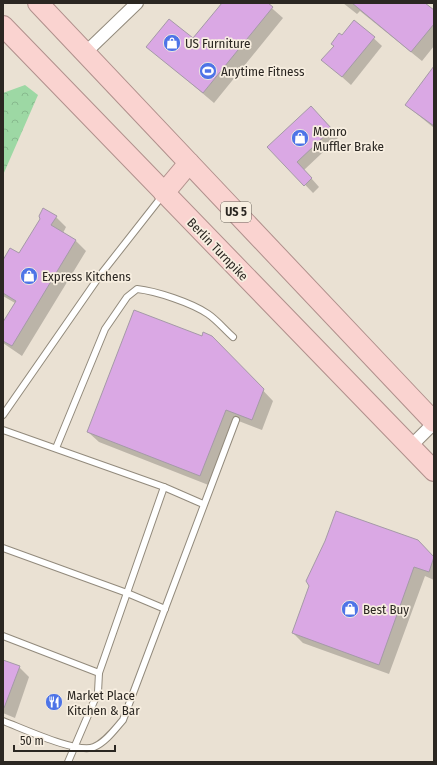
<svg xmlns="http://www.w3.org/2000/svg" width="437" height="765" viewBox="0 0 437 765" font-family="'Fira Sans Condensed',sans-serif">
	<defs>
		<pattern id="forest-crowns" width="20" height="18" patternUnits="userSpaceOnUse"><rect width="20" height="18" fill="#9dd8a4"/><path d="M2 6a3 3 0 1 1 6 0M12 15a3 3 0 1 1 6 0" fill="none" stroke="#87b98d"/></pattern>
	</defs>
	<rect width="100%" height="100%" fill="#eae1d3"/>
	<polygon fill="url(#forest-crowns)" points="25,85 38,95 3,175 3,93"/>
	<g fill="#0003">
		<polygon points="223,3 266,3 283,18 214,103 148,47 193,39"/>
		<polygon points="343,3 424,3 434,12 434,46 422,61 360,11 357,14"/>
		<polygon points="355,21 382,46 351,85 323,60"/>
		<polygon points="434,67 434,128 406,105"/>
		<polygon points="319,115 339,137 304,170 319,187 313,193 269,147"/>
		<polygon points="56,217 66,227 63,233 76,241 86,251 22,356 3,343 3,324 15,303 3,296 3,262 19,254"/>
		<polygon points="222,347 273,401 262,430 236,420 211,486 99,442 88,432"/>
		<polygon points="417,541 434,558 434,580 425,576 389,674 303,643 293,633"/>
		<polygon points="3,661 19,667 29,677 15,718 3,713"/>
	</g>
	<g fill="#daa8e4" stroke="#a59aa7">
		<polygon points="222,3 268,3 273,7 203,93 146,47 169,19 193,38"/>
		<polygon points="352,3 425,3 434,10 434,24 411,52"/>
		<polygon points="354,20 375,37 342,77 321,60 334,46 331,44 339,33 342,35"/>
		<polygon points="434,66 434,126 405,105"/>
		<polygon points="311,106 332,129 297,162 312,178 304,186 267,147"/>
		<polygon points="43,208 57,216 51,225 76,240 12,346 3,341 3,322 16,301 3,293 3,260 10,248 19,253 40,219 39,216"/>
		<polygon points="134,310 202,336 203,332 212,336 264,389 252,420 226,410 200,476 87,432"/>
		<polygon points="336,511 418,540 434,557 429,572 414,567 379,665 292,633 309,586 306,581 325,541"/>
		<polygon points="3,660 20,666 4,708 3,707"/>
	</g>
	<g fill="none" stroke-linecap="round" stroke-linejoin="round">
		<defs>
			<g id="service">
				<polyline points="3,415 101,274 163,195"/>
				<polyline points="3,430 164,487 203,504"/>
				<path d="M56 448 105 329 127 297 137 289C156 291 192 303 208 314 217 320 225 330 233 337"/>
				<polyline points="3,548 127,593 165,609"/>
				<polyline points="3,636 99,673 164,487"/>
				<path d="M3 721C22 728 77 754 94 747 106 742 115 729 123 720L236 420"/>
				<polyline points="68,762 98,692 99,673"/>
			</g>
			<g id="minor">
				<polyline points="85,53 137,3"/>
				<polyline points="411,446 434,423"/>
			</g>
			<g id="trunk">
				<polyline points="38,3 434,422"/>
				<polyline points="3,26 434,471"/>
				<polyline points="164,193 189,163"/>
			</g>
		</defs>
		<use href="#service" stroke="#928a7c" stroke-width="8"/>
		<use href="#minor" stroke="#928a7c" stroke-width="14"/>
		<use href="#trunk" stroke="#b0908c" stroke-width="22"/>
		<use href="#service" stroke="#fff" stroke-width="6"/>
		<use href="#minor" stroke="#fff" stroke-width="12"/>
		<use href="#trunk" stroke="#fad3d0" stroke-width="20"/>
	</g>
	<defs>
		<symbol id="shop-disc" viewBox="-11 -11 22 22"><circle r="9.5" fill="#4e74e7" stroke="#f7eee0"/><path d="M-5-2.5h2.3a2.7 3.5 0 0 1 5.4 0H5L5.5 6h-11ZM-1.5-2.5h3a1.5 2.3 0 0 0-3 0Z" fill="#fff"/></symbol>
		<symbol id="stadium-disc" viewBox="-11 -11 22 22"><circle r="9.5" fill="#4e74e7" stroke="#f7eee0"/><path d="M0-5a6.5 5 0 1 0 0 10a6.5 5 0 1 0 0-10ZM-3.5-1.8h7v3.6h-7Z" fill="#fff"/></symbol>
		<symbol id="restaurant-disc" viewBox="-11 -11 22 22"><circle r="9.5" fill="#4e74e7" stroke="#f7eee0"/><path d="M-5-6h1v4h1v-4h1v4h1v-4h1v5L-1.5 .5V6h-2V.5L-5-1ZM5-6V6H3V1.5H1.5Q1.5-4 5-6Z" fill="#fff"/></symbol>
	</defs>
	<g fill-rule="evenodd">
		<use href="#shop-disc" x="162" y="33" width="20" height="20"/>
		<use href="#stadium-disc" x="198" y="61" width="20" height="20"/>
		<use href="#shop-disc" x="290" y="128" width="20" height="20"/>
		<use href="#shop-disc" x="19" y="266" width="20" height="20"/>
		<use href="#shop-disc" x="340" y="599" width="20" height="20"/>
		<use href="#restaurant-disc" x="44" y="692" width="20" height="20"/>
	</g>
	<g text-anchor="middle" stroke-width="3.5" stroke-linejoin="round" paint-order="stroke">
		<rect fill="#f7eee0" stroke="#68635b" stroke-width="1" x="221" y="202" width="30" height="20" rx="3"/>
		<g font-size="12" font-weight="bold" fill="#2b2722">
			<text x="236" y="216">US 5</text>
		</g>
		<g font-size="13" fill="#2b2722" stroke="#f7eee0" text-anchor="start">
			<text x="185" y="48">US Furniture</text>
			<text x="221" y="76">Anytime Fitness</text>
			<text x="313" y="136">Monro<tspan x="313" dy="15">Muffler Brake</tspan></text>
			<text x="42" y="281">Express Kitchens</text>
			<text x="363" y="614">Best Buy</text>
			<text x="67" y="700">Market Place<tspan x="67" dy="15">Kitchen &amp; Bar</tspan></text>
		</g>
		<g font-size="13" fill="#2b2722" stroke="#f7eee0">
			<text transform="translate(218 249) rotate(46)" y="5">Berlin Turnpike</text>
		</g>
	</g>
	<rect width="437" height="765" fill="none" stroke="#2b2722" stroke-width="8"/>
	<path d="M14 745v6h101v-6" fill="none" stroke="#2b2722" stroke-width="2"/>
	<text x="20" y="745" font-size="12" fill="#2b2722" stroke="#f7eee0" stroke-width="3" paint-order="stroke">50 m</text>
</svg>
